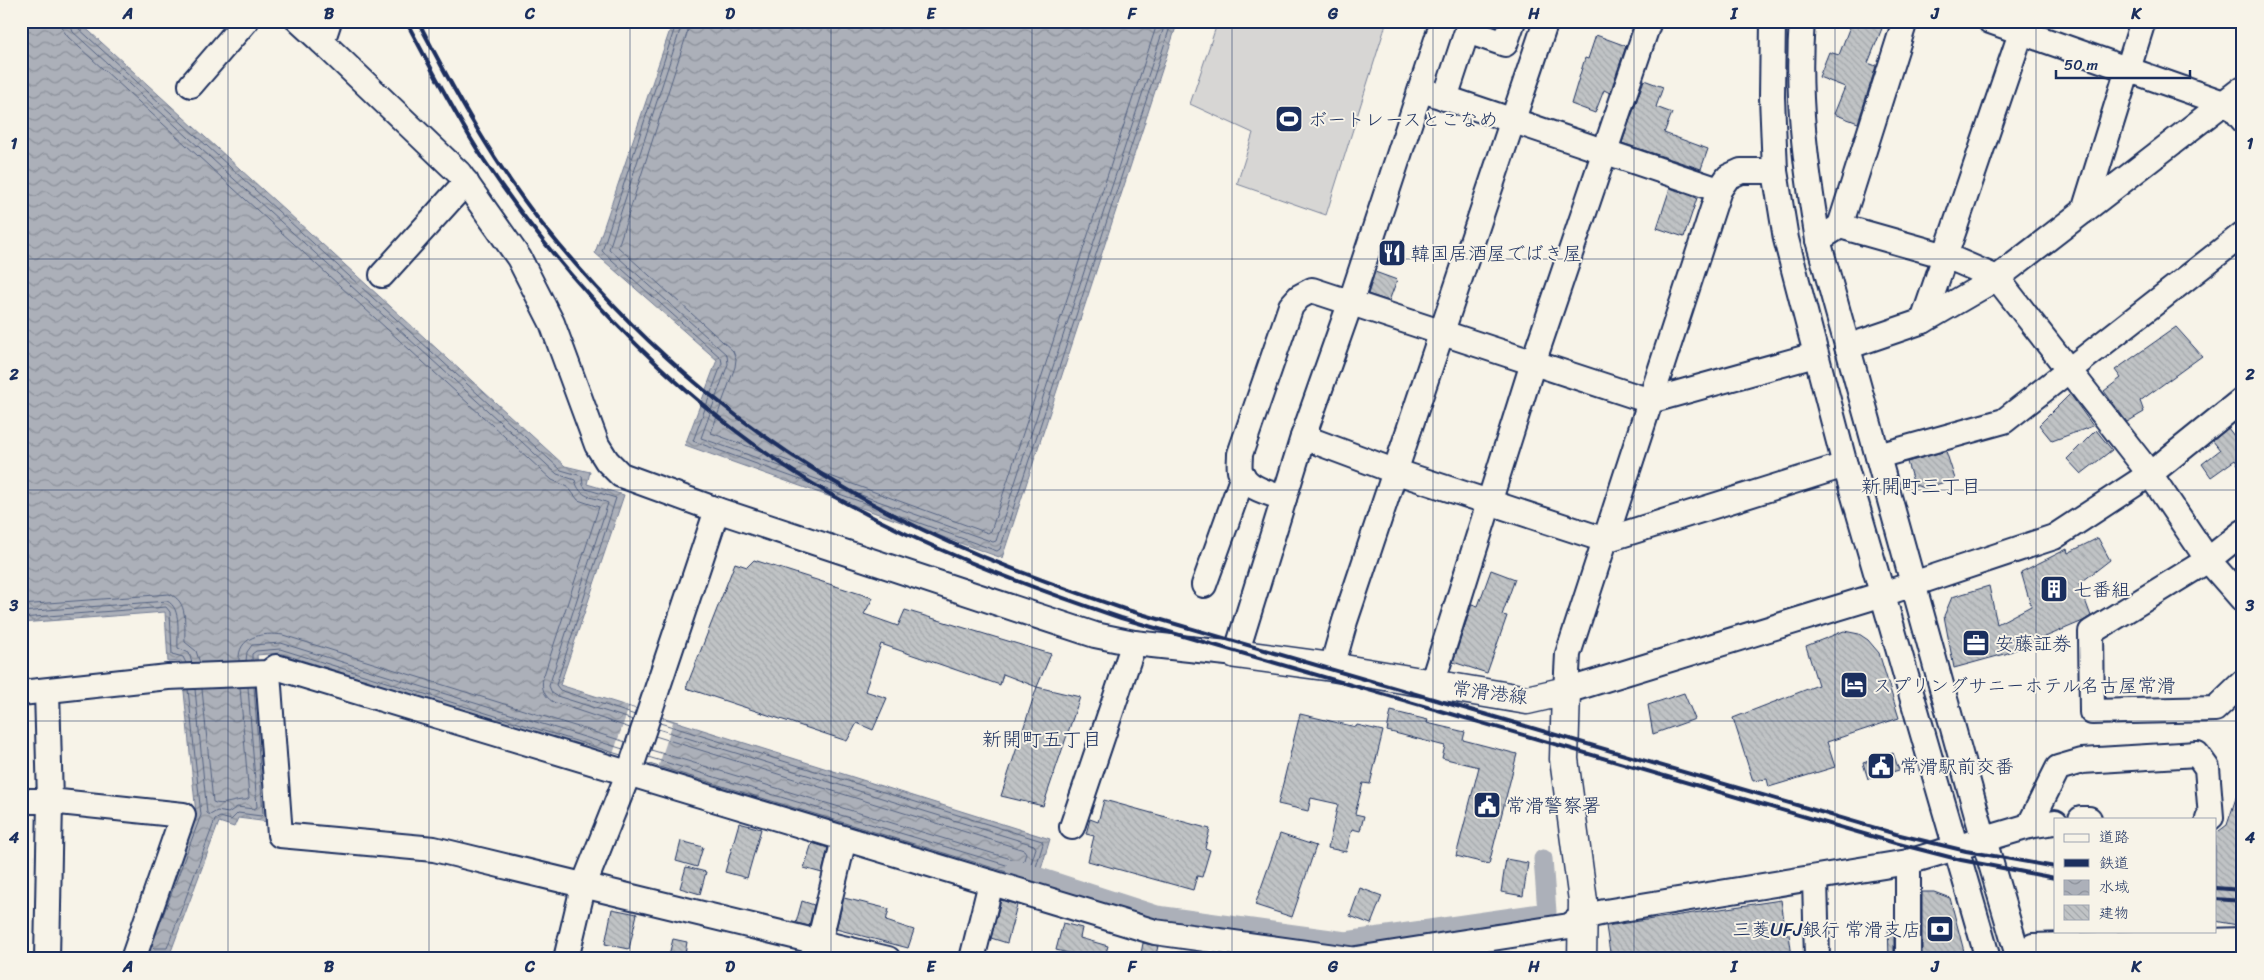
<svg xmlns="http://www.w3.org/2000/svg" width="2264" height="980" viewBox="0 0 2264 980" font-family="Sriracha,'Klee One',sans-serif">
	<defs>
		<pattern id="water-waves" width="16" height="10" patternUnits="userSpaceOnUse" patternTransform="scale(1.25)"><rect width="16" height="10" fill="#acb0b9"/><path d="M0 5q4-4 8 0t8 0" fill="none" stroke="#8b909a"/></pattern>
		<pattern id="building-back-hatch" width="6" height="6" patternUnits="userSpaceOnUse" patternTransform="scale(1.25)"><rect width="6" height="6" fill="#c0c3c5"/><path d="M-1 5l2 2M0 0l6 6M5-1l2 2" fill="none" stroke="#a4a8ac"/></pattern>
	</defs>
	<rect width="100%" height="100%" fill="#f7f3e8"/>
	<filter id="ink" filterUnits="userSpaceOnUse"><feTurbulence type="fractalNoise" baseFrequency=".02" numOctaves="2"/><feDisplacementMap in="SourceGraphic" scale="10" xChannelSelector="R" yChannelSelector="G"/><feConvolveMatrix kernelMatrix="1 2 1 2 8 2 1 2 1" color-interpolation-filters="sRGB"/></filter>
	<g filter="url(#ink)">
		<polygon fill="#d7d6d4" stroke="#798299" points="1218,21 1387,21 1326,215 1237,184 1253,133 1190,104"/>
		<g fill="url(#water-waves)" stroke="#727c95">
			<polygon points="21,21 78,21 565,466 590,472 587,484 624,495 560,685 1050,839 1036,886 657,771 279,653 257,655 269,822 238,818 234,827 219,822 170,954 144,952 196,814 181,661 168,662 165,612 21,623"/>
			<polygon points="673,21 1178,21 1002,558 685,445 717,360 595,253"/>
		</g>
		<polygon fill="#f7f3e8" points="629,707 673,722 657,771 612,757"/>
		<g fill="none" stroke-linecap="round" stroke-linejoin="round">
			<g stroke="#556382" stroke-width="1">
				<path d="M61 21 63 30 68 37 552 480 568 487 578 500 599 507 543 678C541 688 544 696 553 702L630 728"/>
				<path d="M69 21 73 32 557 474 575 480C580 499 593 496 608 503L549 686 552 693 557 696 633 720"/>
				<polyline points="75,21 77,27 561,470 582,476 583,485 586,489 616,498 556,685 560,690 635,715"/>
				<polyline points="677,21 602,251 721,358 722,363 693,441 997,551 1000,549 1172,21"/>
				<polyline points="683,21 609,249 727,355 728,364 701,438 993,542 996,541 1166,21"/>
				<polyline points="691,21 618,247 733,351 736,359 735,367 711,433 988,533 991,531 1158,21"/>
				<path d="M21 605 169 594C189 601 184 624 185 642L196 651 200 663"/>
				<path d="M21 612 167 601C182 608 177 634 178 648L189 653 192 663"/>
				<polyline points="21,618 166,607 170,612 172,654 183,657 186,663"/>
				<polyline points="252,660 252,654 256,651 280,649 621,755"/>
				<path d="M239 661C237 636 263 632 283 635L626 742"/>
				<polyline points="246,661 247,652 252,645 281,643 623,749"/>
				<polyline points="195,689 207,813 210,815 217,811 228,813 237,807 254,809 257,807 248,687"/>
				<path d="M202 689 213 802C223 807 235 799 246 800L249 798 240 687"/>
				<polyline points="651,750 1021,862 1024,860 1026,853 1024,850 655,736"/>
				<polyline points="648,757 1026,871 1029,870 1036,848 1034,845 658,729"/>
				<polyline points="646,763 1030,879 1033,877 1043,844 1042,841 660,723"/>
				<polyline points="153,942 201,815 188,689"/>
				<polyline points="152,946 154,948 167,948 215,820 220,817 231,820 238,813 261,816 263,814 254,687"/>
			</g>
			<polyline stroke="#727c95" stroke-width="5.5" points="156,959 157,954"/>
			<polyline stroke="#acb0b9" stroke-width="19" points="1015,869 1157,915 1346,941 1547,912 1543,859"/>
		</g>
		<g fill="url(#building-back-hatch)" stroke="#1b2f5e">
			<polygon points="1852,21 1885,21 1868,63 1876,66 1858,123 1834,114 1845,87 1819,77 1829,52 1839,55"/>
			<polygon points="1596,35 1626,46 1610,93 1604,90 1595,113 1571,104 1585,58 1588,59"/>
			<polygon points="1644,80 1663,87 1656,107 1672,113 1664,133 1708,149 1701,169 1622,143"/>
			<polygon points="1670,188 1697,198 1684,237 1657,228"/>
			<polygon points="1375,272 1397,280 1389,301 1368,294"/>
			<polygon points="2176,327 2202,356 2140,401 2144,412 2127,422 2104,391 2121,378 2115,370"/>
			<polygon points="2070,394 2093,426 2052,441 2039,425"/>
			<polygon points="2228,428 2243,448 2243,472 2235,460 2211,477 2202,464 2220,450 2213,441"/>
			<polygon points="2096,430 2112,450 2081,474 2067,459"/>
			<polygon points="1946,451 1955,479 1925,488 1914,485 1907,462"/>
			<polygon points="2098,538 2110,560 2079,584 2091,616 2083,621 2005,654 1954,668 1944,616 1952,597 1989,586 1997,624 2031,606 2021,572 2067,549 2068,553"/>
			<polygon points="754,560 873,598 864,614 898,626 905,610 1051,654 1037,687 1003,674 1000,685 881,644 865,691 887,698 873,730 857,723 847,741 686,688 735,563 747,567"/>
			<polygon points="1491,570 1515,579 1502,615 1507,616 1487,673 1453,662 1472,604 1478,606"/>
			<polygon points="1844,631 1859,634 1868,640 1879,653 1899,718 1827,742 1835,767 1769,787 1767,779 1753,781 1733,718 1818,685 1806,646"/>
			<polygon points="1037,687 1080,697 1043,806 1001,796"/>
			<polygon points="1684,693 1695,719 1653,734 1648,705"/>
			<polygon points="1391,711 1428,720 1427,723 1465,732 1463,740 1517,754 1489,864 1456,856 1479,767 1442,758 1445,746 1387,731"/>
			<polygon points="1300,714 1356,727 1357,725 1383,731 1370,784 1363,783 1355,814 1364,816 1360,831 1352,829 1346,852 1328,848 1338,804 1311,798 1308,811 1278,804"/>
			<polygon points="1893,753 1899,770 1868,779 1863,763"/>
			<polygon points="2240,786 2243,787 2243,926 2215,921 2215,834 2227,825"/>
			<polygon points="1104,800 1210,829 1205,848 1210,850 1202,877 1197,876 1193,890 1088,861 1094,836 1086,834 1090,819 1098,822"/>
			<polygon points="739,823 761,829 747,878 725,872"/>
			<polygon points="1280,834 1316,846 1292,917 1255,905"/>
			<polygon points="681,841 703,847 697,867 676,861"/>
			<polygon points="812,843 828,848 822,873 804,868"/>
			<polygon points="1506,859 1528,863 1523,896 1501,892"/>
			<polygon points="686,867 706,872 700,894 680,888"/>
			<polygon points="1360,888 1382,896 1371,924 1350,916"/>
			<polygon points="1922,892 1934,892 1950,898 1966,959 1922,959"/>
			<polygon points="844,898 889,909 886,921 914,930 908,948 836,929"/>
			<polygon points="1001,900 1017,905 1007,943 991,938"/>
			<polygon points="1781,900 1786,934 1789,934 1792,957 1776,959 1611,959 1606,926"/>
			<polygon points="802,901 814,905 809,926 796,923"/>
			<polygon points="612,909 637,914 629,949 605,944"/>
			<polygon points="1888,922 1894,922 1894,959 1889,959"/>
			<polygon points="1063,923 1082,928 1080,938 1108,946 1104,959 1092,959 1056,950"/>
			<polygon points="673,939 687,942 684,959 668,959"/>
			<polygon points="1143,943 1158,946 1155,959 1140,959"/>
		</g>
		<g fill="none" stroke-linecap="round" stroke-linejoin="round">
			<defs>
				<g id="minor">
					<polyline points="299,21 322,42"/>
					<polyline points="329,21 322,42 459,173 519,258 552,323 597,445 607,461 621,475 717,510 1095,635 1134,643 1236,654 1303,437 1350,304 1443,21"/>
					<polyline points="1773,21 1772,97 1775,171 1786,239 1845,465 1988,959"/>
					<path d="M1802 21C1796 95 1806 168 1818 240L1984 840 2019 959"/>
					<polyline points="1990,21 2232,106 2243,120"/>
					<polyline points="191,85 246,21"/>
					<polyline points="1422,90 1719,190"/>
					<polyline points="1445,98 1467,31 1505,44 1513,21"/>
					<polyline points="1775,171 1741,171 1728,177 1719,190 1568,654 1566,691 1883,594 2054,537 2150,474 2243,399"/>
					<polyline points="2084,211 2143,21"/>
					<polyline points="1840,226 1905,21"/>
					<polyline points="1818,240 1840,226 1946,256 1997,278 2150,474 2208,560 2243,600"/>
					<polyline points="382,275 466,182"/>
					<polyline points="1923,321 2025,21"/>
					<polyline points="1847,347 1923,321 1997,278 2243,88"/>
					<polyline points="1303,437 1394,471 1605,540 1845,465"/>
					<polyline points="1878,456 2004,421 2243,234"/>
					<path d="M1284 498C1269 493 1245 488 1240 471 1239 466 1240 459 1240 454L1291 306 1299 297 1312 290 1650 401 1815 355"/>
					<polyline points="2243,532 2208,560 2091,632 2092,712 2215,709 2243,682"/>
					<polyline points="1204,585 1243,476"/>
					<polyline points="1332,667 1345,621 1546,21"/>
					<polyline points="268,673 280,835 434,849 888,959"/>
					<polyline points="1432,684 1533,363 1649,21"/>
					<polyline points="47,691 50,801 47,959"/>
					<polyline points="21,693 168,677 268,673 276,667 1155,932 1349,959"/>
					<polyline points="21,801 50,801 183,815 133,959"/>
					<polyline points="2081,819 2089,819"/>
					<polyline points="2029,826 2058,768 2082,761 2197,754 2207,768 2211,817 2208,819"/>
					<polyline points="1072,827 1134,643"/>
					<polyline points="1815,879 1817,959"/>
					<polyline points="819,943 844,839"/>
					<polyline points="2018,953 2033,946 2243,940"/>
					<polyline points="566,959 583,887 631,767 717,510"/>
					<polyline points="972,959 991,883"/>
					<polyline points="1356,959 1569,926 1582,917 1605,912 1908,862 2029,826 2055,822"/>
					<polyline points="1908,959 1908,862"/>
				</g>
				<polyline id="major" points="1236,654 1332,667 1527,700 1566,691 1564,759 1583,901 1582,959"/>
			</defs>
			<use href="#minor" stroke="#1b2f5e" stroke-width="28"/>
			<use href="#major" stroke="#1b2f5e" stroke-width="31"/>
			<use href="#minor" stroke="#f7f3e8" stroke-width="24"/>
			<use href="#major" stroke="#f7f3e8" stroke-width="28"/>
			<g stroke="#1b2f5e" stroke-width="4">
				<path d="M406 21C431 68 455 115 484 160 571 291 692 413 828 493 920 546 1020 584 1121 618L1895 843 1961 860 2055 878"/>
				<path d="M418 21C454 91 493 162 542 224 642 349 757 445 899 518 971 555 1048 583 1124 609L1896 834 1966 851 2055 867"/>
				<polyline points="2215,888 2243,890"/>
				<polyline points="2215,899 2243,901"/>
			</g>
		</g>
	</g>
	<path fill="none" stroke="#1b2f5e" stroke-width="1" stroke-opacity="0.55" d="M228 21V959M429 21V959M630 21V959M831 21V959M1032 21V959M1232 21V959M1433 21V959M1634 21V959M1835 21V959M2036 21V959M21 259H2243M21 490H2243M21 721H2243"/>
	<defs>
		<symbol id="stadium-square" viewBox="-11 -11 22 22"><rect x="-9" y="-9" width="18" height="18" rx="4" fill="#1b2f5e" stroke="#f7f3e8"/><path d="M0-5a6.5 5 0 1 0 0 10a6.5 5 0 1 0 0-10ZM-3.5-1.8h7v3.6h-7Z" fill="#fff"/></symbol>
		<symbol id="restaurant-square" viewBox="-11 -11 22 22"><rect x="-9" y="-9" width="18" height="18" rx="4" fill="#1b2f5e" stroke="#f7f3e8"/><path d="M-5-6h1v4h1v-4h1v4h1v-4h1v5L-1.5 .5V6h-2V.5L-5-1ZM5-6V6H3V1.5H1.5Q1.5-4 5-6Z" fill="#fff"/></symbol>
		<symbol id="building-square" viewBox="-11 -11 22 22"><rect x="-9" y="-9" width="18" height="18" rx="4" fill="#1b2f5e" stroke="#f7f3e8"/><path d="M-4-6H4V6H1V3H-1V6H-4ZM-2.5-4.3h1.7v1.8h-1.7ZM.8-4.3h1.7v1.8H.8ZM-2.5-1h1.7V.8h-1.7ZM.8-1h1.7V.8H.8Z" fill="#fff"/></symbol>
		<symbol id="office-square" viewBox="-11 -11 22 22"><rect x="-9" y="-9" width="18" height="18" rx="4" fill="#1b2f5e" stroke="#f7f3e8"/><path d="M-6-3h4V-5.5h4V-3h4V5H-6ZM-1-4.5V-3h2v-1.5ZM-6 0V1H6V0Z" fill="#fff"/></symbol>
		<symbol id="hotel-square" viewBox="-11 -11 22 22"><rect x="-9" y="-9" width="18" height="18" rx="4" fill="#1b2f5e" stroke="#f7f3e8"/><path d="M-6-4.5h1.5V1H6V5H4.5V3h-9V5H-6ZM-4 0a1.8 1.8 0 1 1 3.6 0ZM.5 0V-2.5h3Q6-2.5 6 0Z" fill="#fff"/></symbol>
		<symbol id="civic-square" viewBox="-11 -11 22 22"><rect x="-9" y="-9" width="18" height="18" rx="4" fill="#1b2f5e" stroke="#f7f3e8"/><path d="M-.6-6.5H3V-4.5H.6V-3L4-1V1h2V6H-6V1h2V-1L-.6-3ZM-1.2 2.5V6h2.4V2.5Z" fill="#fff"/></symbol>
		<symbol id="bank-square" viewBox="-11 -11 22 22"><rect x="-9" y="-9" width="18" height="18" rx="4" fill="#1b2f5e" stroke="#f7f3e8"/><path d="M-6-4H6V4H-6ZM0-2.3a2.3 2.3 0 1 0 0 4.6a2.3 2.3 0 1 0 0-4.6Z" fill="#fff"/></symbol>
	</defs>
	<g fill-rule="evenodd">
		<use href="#stadium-square" x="1273" y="103" width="32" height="32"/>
		<use href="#restaurant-square" x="1376" y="237" width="32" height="32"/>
		<use href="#building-square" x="2038" y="573" width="32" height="32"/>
		<use href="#office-square" x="1960" y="627" width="32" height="32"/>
		<use href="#hotel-square" x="1838" y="669" width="32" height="32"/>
		<use href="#civic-square" x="1865" y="750" width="32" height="32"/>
		<use href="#civic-square" x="1471" y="789" width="32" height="32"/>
		<use href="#bank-square" x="1924" y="913" width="32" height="32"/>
	</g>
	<g text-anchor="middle" stroke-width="4" stroke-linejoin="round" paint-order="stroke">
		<g font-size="19" fill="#1b2f5e" stroke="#f7f3e8" text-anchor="start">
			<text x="1308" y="126">ボートレースとこなめ</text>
			<text x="1411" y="260">韓国居酒屋でばき屋</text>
			<text x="2073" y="596">七番組</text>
			<text x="1995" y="650">安藤証券</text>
			<text x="1873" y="692">スプリングサニーホテル名古屋常滑</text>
			<text x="1900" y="773">常滑駅前交番</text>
			<text x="1506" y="812">常滑警察署</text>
			<text x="1921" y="936" text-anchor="end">三菱UFJ銀行 常滑支店</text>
		</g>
		<g font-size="19" fill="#1b2f5e" stroke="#f7f3e8">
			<text transform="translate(1490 692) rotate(7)" y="7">常滑港線</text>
		</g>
		<g font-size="20" fill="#1b2f5e" stroke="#f7f3e8">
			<text x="1921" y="493">新開町三丁目</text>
			<text x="1042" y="746">新開町五丁目</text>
		</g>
	</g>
	<rect width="2264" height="980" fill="none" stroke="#f7f3e8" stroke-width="55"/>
	<rect x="2054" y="818" width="162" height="115" fill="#f7f3e8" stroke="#9fa5b1"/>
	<rect x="2064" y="834" width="25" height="8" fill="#f7f3e8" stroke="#9fa5b1"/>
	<text x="2099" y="842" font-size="15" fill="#1b2f5e">道路</text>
	<rect x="2064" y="859" width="25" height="8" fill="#1b2f5e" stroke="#9fa5b1"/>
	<text x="2099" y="868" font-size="15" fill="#1b2f5e">鉄道</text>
	<rect x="2064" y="880" width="25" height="15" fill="url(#water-waves)" stroke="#9fa5b1"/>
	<text x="2099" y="892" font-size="15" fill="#1b2f5e">水域</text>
	<rect x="2064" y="905" width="25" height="15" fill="url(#building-back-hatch)" stroke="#9fa5b1"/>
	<text x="2099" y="918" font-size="15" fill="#1b2f5e">建物</text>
	<path d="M2056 70v8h134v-8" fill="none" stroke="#1b2f5e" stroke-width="2.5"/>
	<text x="2064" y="70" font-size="15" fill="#1b2f5e" stroke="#f7f3e8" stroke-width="4" paint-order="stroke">50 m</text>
	<rect x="28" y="28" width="2208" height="924" fill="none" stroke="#1b2f5e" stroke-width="2"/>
	<g font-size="16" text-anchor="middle" font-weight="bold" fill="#1b2f5e">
		<text x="128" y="19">A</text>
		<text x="329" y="19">B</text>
		<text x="530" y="19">C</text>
		<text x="730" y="19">D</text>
		<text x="931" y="19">E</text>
		<text x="1132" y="19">F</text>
		<text x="1333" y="19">G</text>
		<text x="1534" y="19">H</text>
		<text x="1734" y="19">I</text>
		<text x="1935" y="19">J</text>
		<text x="2136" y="19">K</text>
		<text x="14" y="149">1</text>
		<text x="2250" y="149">1</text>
		<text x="14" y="380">2</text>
		<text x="2250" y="380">2</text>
		<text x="14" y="611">3</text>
		<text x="2250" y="611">3</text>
		<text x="14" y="843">4</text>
		<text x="2250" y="843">4</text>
		<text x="128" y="972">A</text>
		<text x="329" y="972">B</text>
		<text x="530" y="972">C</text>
		<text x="730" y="972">D</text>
		<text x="931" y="972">E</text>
		<text x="1132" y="972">F</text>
		<text x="1333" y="972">G</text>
		<text x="1534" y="972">H</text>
		<text x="1734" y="972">I</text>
		<text x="1935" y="972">J</text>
		<text x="2136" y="972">K</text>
	</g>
</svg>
